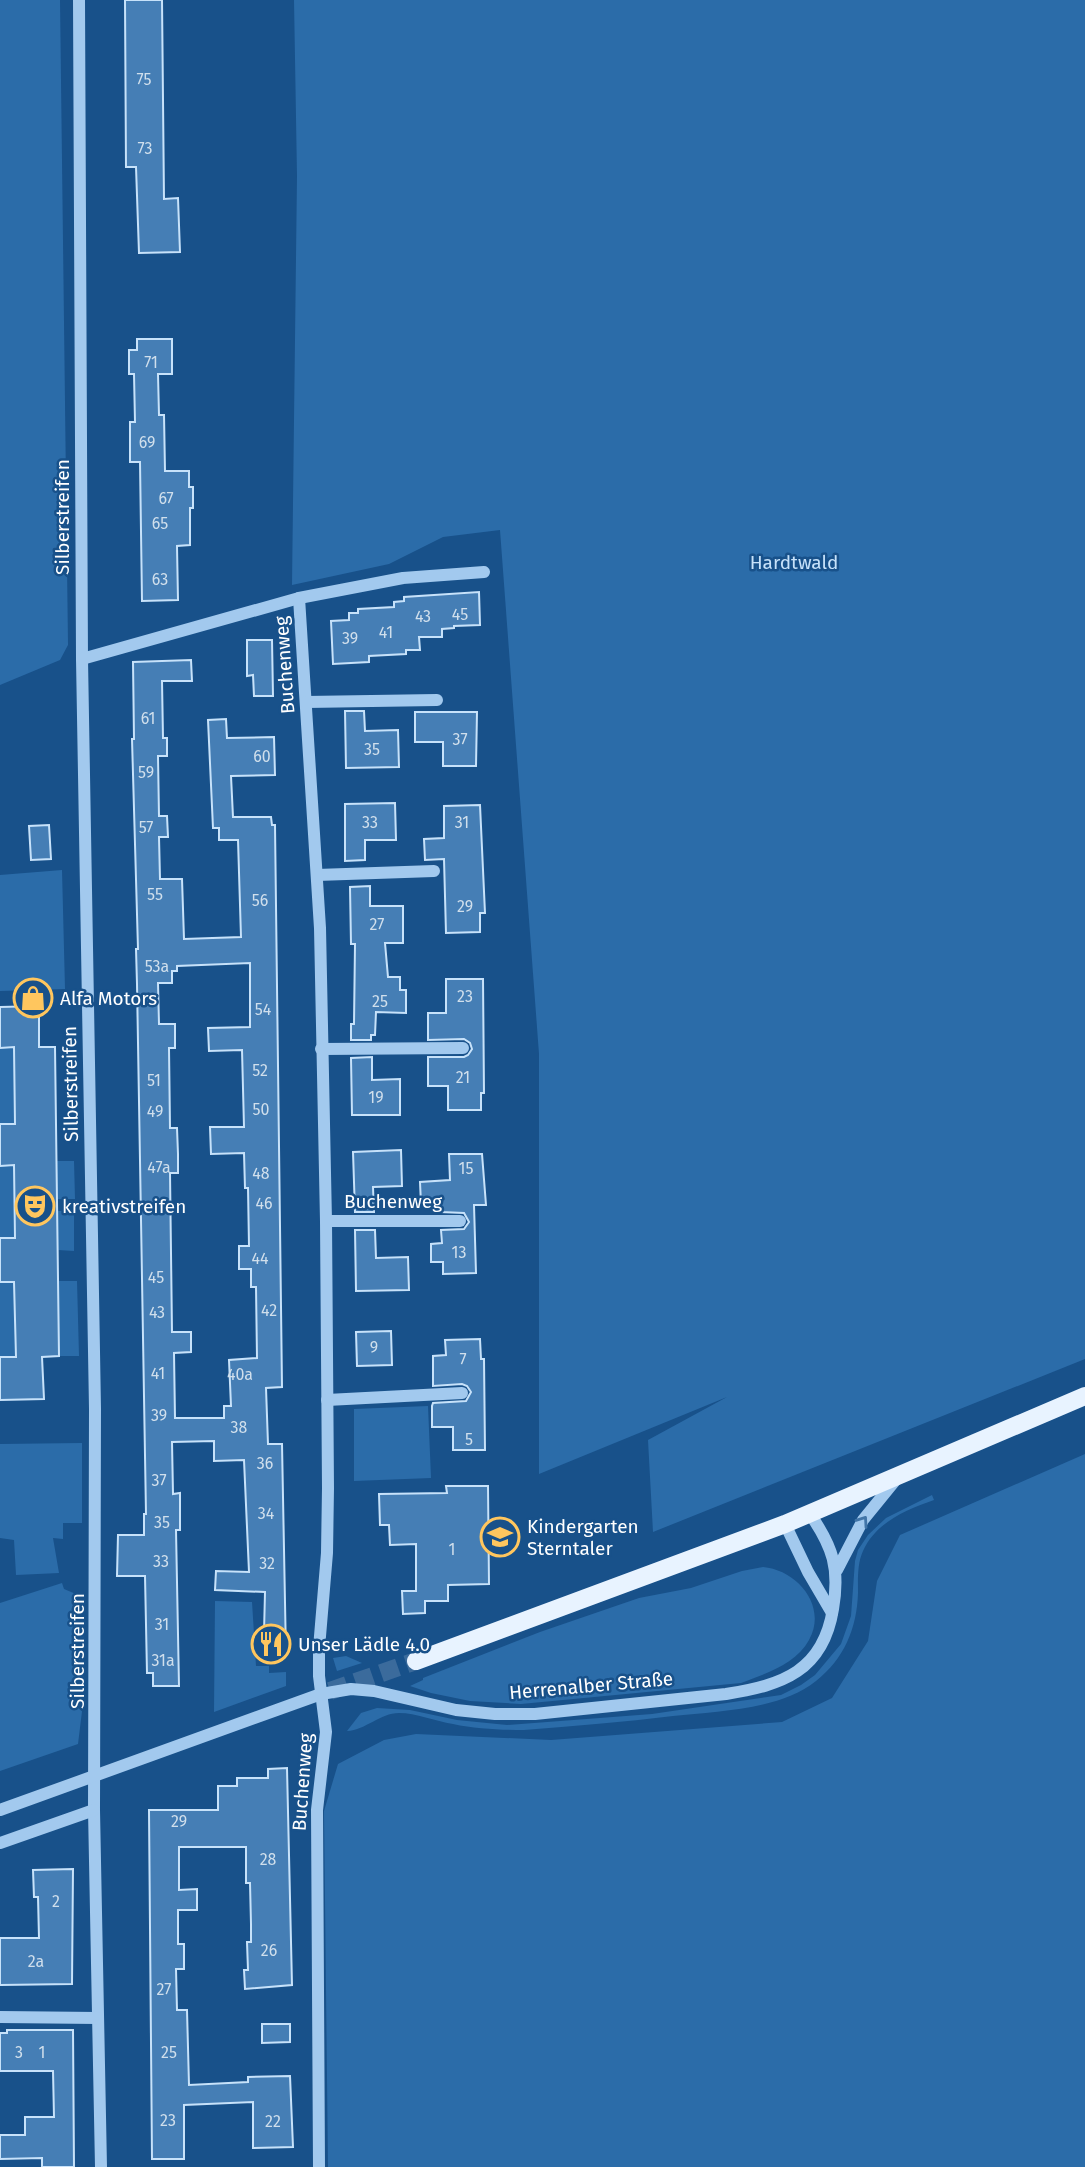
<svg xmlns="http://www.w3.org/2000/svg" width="1085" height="2167" viewBox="0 0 1085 2167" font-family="'Fira Sans',sans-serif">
	<rect width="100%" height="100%" fill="#18518a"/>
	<g fill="#2b6ca9">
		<polygon points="0,0 60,0 68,645 60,660 0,685"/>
		<polygon points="294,0 1085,0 1085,1359 653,1532 648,1440 727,1397 539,1474 539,1054 500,530 443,537 389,564 292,585 297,176"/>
		<polygon points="62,870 65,989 0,991 0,875"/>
		<polygon points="14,1047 15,1124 0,1124 0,1048"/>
		<polygon points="56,1161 74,1161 75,1199 57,1199"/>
		<polygon points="14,1165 15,1238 0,1238 0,1166"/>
		<polygon points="57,1211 74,1211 74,1251 58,1250"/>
		<polygon points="57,1281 77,1281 79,1356 59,1356"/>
		<polygon points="0,1282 14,1282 16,1357 0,1357"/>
		<polygon points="428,1406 431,1478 354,1481 354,1409"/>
		<polygon points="82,1443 82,1523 63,1523 63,1539 53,1538 59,1573 16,1575 14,1540 0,1538 0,1444"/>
		<polygon points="1085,1454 1085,2167 328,2167 324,1811 338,1764 384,1740 416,1734 551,1740 782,1722 832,1698 868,1641 877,1581 900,1535"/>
		<path d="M932 1495 934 1500C906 1510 876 1522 863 1551 857 1564 858 1580 858 1593 857 1628 844 1659 816 1681 780 1710 718 1711 673 1716 624 1722 574 1726 524 1730 501 1730 476 1729 453 1724 435 1721 416 1713 399 1713 380 1713 366 1730 347 1731L361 1713 377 1708 410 1710 457 1720 507 1725 652 1714 781 1695 801 1685 815 1675 841 1644 851 1616 855 1561 858 1550 868 1535 886 1518Z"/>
		<path d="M763 1567C797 1570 828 1606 809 1640 796 1664 765 1674 741 1683L521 1704 470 1701 431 1693 410 1686 423 1680V1678L540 1632 639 1598 691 1588 742 1571Z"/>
		<polygon points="62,1583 64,1589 83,1597 84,1695 78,1744 0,1771 0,1603"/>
		<polygon points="215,1601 252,1602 256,1666 269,1666 269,1673 286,1672 286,1686 214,1712"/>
		<polygon points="346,1656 362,1663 337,1671 333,1658"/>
	</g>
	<g fill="#457eb5" stroke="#c7e2fa" stroke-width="2" fill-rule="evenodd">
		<polygon points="125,0 162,0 164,199 178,198 180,252 139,253 136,167 126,167"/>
		<polygon points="137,339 172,339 172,374 158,374 159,415 164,415 165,471 189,471 189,487 193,487 193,508 190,508 190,545 177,546 178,600 142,601 140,462 130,462 130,422 135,422 134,374 129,374 129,350 137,350"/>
		<polygon points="479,592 480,625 454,626 454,628 442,629 442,637 419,637 420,650 406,650 406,654 369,656 369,662 333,664 331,621 349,620 349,613 358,613 358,609 394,607 394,602 404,601 404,597"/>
		<polygon points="247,640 272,640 273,696 254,696 253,675 247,676"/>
		<path d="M191 660 192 681H162L163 738H167V756H158L159 816H167L168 837H159L160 879H182L184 939 241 937 238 840H219V828H213L208 720 226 719 227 738 274 737 275 775 231 776 233 817H271L272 825H275L282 1387 266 1388 268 1444H282L286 1655H256V1633H264L265 1592 215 1590 216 1571 249 1572 244 1460 214 1461V1441L172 1442 173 1494 180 1493V1530H176L179 1686H153V1673H147L145 1576H117L118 1535H144V1514H146L137 984 136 949H138L132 739H134L133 662ZM250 963V1027L208 1028 209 1051 242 1050 244 1127H210L211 1154 244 1153 245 1188H248L249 1246H239V1269H251V1287H256L257 1358 229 1360 231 1406H224V1418H175L174 1353 191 1352V1332H172L170 1173H178V1154L177 1128H170L169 1048H175V1024H159L158 983H172V971H177V966Z"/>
		<polygon points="345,711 364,711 365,731 398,730 399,767 346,768"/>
		<polygon points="415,712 477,712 476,766 443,766 443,742 415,742"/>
		<polygon points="395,803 396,840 365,840 365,860 345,861 345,804"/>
		<polygon points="480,805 485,913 480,913 480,932 446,933 444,859 425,860 424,839 444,838 444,806"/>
		<polygon points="49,825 51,859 31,860 29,826"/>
		<polygon points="370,886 370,906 403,906 403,943 385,943 388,977 400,977 400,990 406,990 406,1013 376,1012 375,1035 371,1035 371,1040 351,1040 351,1024 354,1024 355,944 351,944 350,887"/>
		<polygon points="446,979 483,979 484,1093 481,1093 481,1110 448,1110 448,1086 428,1086 428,1057 464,1057 468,1055 472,1049 470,1043 464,1039 428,1040 428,1013 446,1013"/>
		<polygon points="39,1006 39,1047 55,1047 59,1356 42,1357 44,1399 0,1400 0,1357 16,1357 14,1282 0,1282 0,1238 15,1238 14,1165 0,1166 0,1124 15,1124 14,1047 0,1048 0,1007"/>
		<polygon points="372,1057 372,1080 400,1079 400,1115 352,1115 351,1058"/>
		<polygon points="401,1150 402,1186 373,1187 374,1212 355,1212 353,1152"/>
		<polygon points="449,1154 482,1154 486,1205 474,1205 476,1273 443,1274 443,1262 431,1262 431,1244 442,1243 441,1230 464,1229 469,1222 464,1213 441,1212 440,1203 421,1204 420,1182 450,1180"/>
		<polygon points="355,1230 375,1230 376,1258 408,1257 409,1290 356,1291"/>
		<polygon points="391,1331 392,1365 357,1366 356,1332"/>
		<polygon points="480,1339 481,1359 484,1359 485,1450 453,1450 453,1427 432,1427 432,1406 433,1403 466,1401 471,1392 467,1386 462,1384 433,1386 433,1356 446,1355 445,1340"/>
		<polygon points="446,1486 488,1486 489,1584 448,1585 448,1601 425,1601 425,1613 403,1614 402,1591 416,1591 416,1544 390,1545 389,1525 380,1525 379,1494 447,1493"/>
		<polygon points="287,1768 292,1985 245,1989 244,1970 248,1970 247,1942 251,1942 251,1924 250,1883 246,1883 246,1847 179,1847 179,1890 197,1889 197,1910 178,1910 178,1944 184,1944 184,1969 176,1969 177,2010 187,2010 189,2085 248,2082 248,2077 290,2076 293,2147 253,2148 253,2102 184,2105 184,2159 152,2159 149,1810 218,1810 218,1786 237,1786 237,1778 268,1778 268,1769"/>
		<polygon points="73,1869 72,1984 0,1985 0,1938 39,1938 38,1897 34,1897 33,1870"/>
		<polygon points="262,2024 290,2024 290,2042 262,2043"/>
		<polygon points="7,2030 73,2030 74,2167 42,2167 42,2158 0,2159 0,2135 25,2135 25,2117 54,2117 53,2071 0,2071 0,2033 7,2033"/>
	</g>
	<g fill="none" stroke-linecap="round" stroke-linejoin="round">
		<polyline stroke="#3b6b9c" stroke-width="18" stroke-dasharray="18 9" stroke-linecap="butt" points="330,1691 416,1661"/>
		<g stroke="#a2c9ee" stroke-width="12">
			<polyline points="79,0 82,659 95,1409 94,1810 101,2167"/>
			<polyline points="299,598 320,928 326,1221 328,1488 327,1553 319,1648 319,1676 326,1732 317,1810 319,2167"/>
			<polyline points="82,659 299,598 403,578 484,572"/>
			<polyline points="306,702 437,700"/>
			<polyline points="317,875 434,871"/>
			<polyline points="321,1049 463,1048"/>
			<polyline points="326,1221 460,1221"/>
			<polyline points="327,1400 462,1393"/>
			<polyline points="785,1524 808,1572 832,1613"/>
			<polyline points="837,1570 863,1520 898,1477"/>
			<path d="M0 1810 321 1694 351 1689 374 1691 456 1710 495 1714H535L726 1694C783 1685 823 1671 833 1609 840 1569 833 1547 810 1514"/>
			<polyline points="0,1843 94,1810"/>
			<polyline points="0,2017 98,2018"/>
		</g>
		<polyline stroke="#e8f3ff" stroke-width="18" points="416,1661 785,1524 1085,1396"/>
	</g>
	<defs><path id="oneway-chevron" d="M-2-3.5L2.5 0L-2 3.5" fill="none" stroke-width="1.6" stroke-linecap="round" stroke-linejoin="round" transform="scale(1.75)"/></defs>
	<use stroke="#4175a8" href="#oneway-chevron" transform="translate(863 1521) rotate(-55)"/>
	<defs>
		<symbol id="shop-ring" viewBox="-11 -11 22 22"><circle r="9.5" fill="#18518a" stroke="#ffc65e" stroke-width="1.5"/><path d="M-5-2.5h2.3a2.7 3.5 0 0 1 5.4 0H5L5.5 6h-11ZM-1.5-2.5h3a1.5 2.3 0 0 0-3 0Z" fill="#ffc65e"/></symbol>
		<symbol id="theatre-ring" viewBox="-11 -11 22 22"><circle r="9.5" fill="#18518a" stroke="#ffc65e" stroke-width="1.5"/><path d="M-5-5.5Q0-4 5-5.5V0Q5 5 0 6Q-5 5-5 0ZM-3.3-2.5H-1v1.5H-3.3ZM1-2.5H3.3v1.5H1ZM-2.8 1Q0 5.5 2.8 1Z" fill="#ffc65e"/></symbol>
		<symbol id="school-ring" viewBox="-11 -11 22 22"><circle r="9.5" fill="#18518a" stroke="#ffc65e" stroke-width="1.5"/><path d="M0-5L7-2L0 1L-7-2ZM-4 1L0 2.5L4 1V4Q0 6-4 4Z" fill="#ffc65e"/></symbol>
		<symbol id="restaurant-ring" viewBox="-11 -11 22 22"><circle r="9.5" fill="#18518a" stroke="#ffc65e" stroke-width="1.5"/><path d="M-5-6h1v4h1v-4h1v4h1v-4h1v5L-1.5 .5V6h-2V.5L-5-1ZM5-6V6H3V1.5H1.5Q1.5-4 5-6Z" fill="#ffc65e"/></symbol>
	</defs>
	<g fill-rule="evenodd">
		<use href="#shop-ring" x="11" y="976" width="44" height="44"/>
		<use href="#theatre-ring" x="13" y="1184" width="44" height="44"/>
		<use href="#school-ring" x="478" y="1515" width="44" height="44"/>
		<use href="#restaurant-ring" x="249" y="1622" width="44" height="44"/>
	</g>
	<g text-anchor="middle" stroke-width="5" stroke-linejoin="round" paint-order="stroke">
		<g font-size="16" fill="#d0dfec">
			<text x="144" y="85">75</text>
			<text x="145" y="154">73</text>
			<text x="151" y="368">71</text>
			<text x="147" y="448">69</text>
			<text x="166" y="504">67</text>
			<text x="160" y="529">65</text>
			<text x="160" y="585">63</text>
			<text x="460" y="620">45</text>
			<text x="423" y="622">43</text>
			<text x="386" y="638">41</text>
			<text x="350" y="644">39</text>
			<text x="148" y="724">61</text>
			<text x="460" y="745">37</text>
			<text x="372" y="755">35</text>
			<text x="262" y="762">60</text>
			<text x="146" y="778">59</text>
			<text x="370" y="828">33</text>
			<text x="462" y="828">31</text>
			<text x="146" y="833">57</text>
			<text x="155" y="900">55</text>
			<text x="260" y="906">56</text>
			<text x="465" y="912">29</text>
			<text x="377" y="930">27</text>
			<text x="157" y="972">53a</text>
			<text x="465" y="1002">23</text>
			<text x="380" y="1007">25</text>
			<text x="263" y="1015">54</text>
			<text x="260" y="1076">52</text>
			<text x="463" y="1083">21</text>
			<text x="154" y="1086">51</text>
			<text x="376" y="1103">19</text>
			<text x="261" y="1115">50</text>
			<text x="155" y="1117">49</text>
			<text x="159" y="1173">47a</text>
			<text x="466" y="1174">15</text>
			<text x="261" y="1179">48</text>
			<text x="264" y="1209">46</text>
			<text x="459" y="1258">13</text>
			<text x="260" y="1264">44</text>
			<text x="156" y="1283">45</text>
			<text x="269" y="1316">42</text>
			<text x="157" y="1318">43</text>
			<text x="374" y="1353">9</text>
			<text x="463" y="1365">7</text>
			<text x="158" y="1379">41</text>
			<text x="240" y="1380">40a</text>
			<text x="159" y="1421">39</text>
			<text x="239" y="1433">38</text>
			<text x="469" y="1445">5</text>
			<text x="265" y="1469">36</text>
			<text x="159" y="1486">37</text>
			<text x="266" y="1519">34</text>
			<text x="162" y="1528">35</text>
			<text x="452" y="1555">1</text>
			<text x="161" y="1567">33</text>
			<text x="267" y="1569">32</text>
			<text x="162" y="1630">31</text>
			<text x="163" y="1666">31a</text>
			<text x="179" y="1827">29</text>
			<text x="268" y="1865">28</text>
			<text x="56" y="1907">2</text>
			<text x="269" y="1956">26</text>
			<text x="36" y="1967">2a</text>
			<text x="164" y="1995">27</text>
			<text x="19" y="2058">3</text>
			<text x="42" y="2058">1</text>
			<text x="169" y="2058">25</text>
			<text x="168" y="2126">23</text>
			<text x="273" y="2127">22</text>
		</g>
		<g font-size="19" fill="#fff" stroke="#18518a">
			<text transform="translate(62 517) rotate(-90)" y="7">Silberstreifen</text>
			<text transform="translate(284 665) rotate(-94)" y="7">Buchenweg</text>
			<text transform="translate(70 1084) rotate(-91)" y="7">Silberstreifen</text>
			<text x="393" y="1208">Buchenweg</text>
			<text transform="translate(77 1651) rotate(-90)" y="7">Silberstreifen</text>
			<text transform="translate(591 1685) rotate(-5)" y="7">Herrenalber Straße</text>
			<text transform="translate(302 1782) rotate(-86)" y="7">Buchenweg</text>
		</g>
		<g font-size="19" fill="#c7e2fa" stroke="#18518a">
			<text x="794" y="569">Hardtwald</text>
		</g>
		<g font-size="19" fill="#fff" stroke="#18518a" text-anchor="start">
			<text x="60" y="1005">Alfa Motors</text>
			<text x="62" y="1213">kreativstreifen</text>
			<text x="527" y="1533">Kindergarten<tspan x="527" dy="22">Sterntaler</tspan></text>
			<text x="298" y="1651">Unser Lädle 4.0</text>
		</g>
	</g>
</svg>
